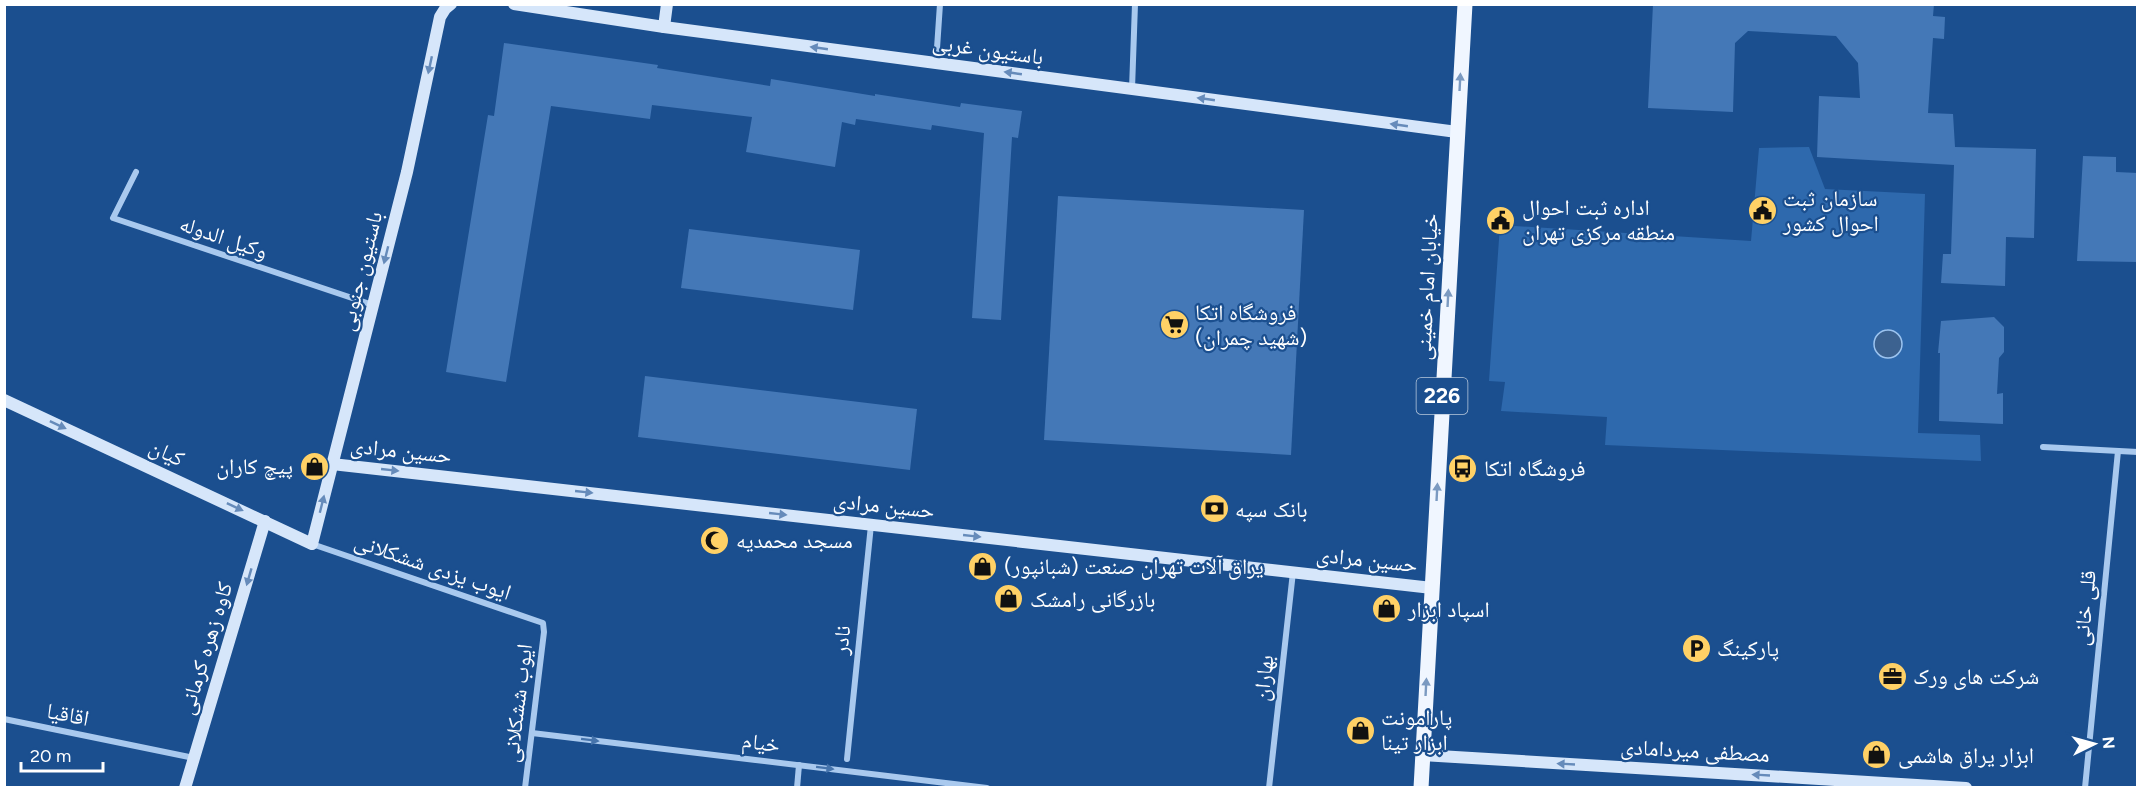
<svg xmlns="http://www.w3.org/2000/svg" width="2142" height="792" viewBox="0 0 2142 792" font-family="Figtree,'Noto Naskh Arabic',sans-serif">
	<rect width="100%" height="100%" fill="#1b4f8f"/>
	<path fill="#2e69ad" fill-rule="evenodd" d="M1809 147 1825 189 1925 194 1918 433 1980 435 1981 461 1605 445 1607 417 1501 411 1505 382 1489 381 1500 225 1751 241 1759 148ZM1887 329 1892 358 1883 357 1874 341 1879 333Z"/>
	<circle fill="#3c6290" stroke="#9cc4f0" stroke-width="1.5" cx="1888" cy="344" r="14"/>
	<g fill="#4478b7">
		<polygon points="1653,4 1934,4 1933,16 1945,17 1944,39 1933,38 1928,113 1953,114 1955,147 2036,149 2034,238 2006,237 2005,286 1941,283 1943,254 1951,254 1954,165 1817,157 1819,96 1860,98 1858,63 1836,36 1748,31 1735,43 1733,112 1648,108"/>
		<polygon points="504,43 658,65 657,68 770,86 771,79 875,96 875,94 960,107 961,103 1022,111 1018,138 1012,137 1001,320 972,318 984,133 932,125 931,130 856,119 855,125 842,122 835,167 746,152 752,117 652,105 650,119 551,106 506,382 446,372 488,115 494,116"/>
		<polygon points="2083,156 2116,157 2116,172 2138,173 2138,262 2077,261"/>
		<polygon points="1058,196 1304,210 1291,455 1044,440"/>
		<polygon points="689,229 860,250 853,310 681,288"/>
		<polygon points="1994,317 2004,327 2004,352 1999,358 1997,394 2003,393 2003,424 1939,421 1940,353 1938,353 1941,321"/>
		<polygon points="645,376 917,409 910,470 638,437"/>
	</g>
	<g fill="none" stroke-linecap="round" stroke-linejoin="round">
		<g stroke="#a9c9ee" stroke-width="6">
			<polyline points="936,63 940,4"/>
			<polyline points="1132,89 1135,4"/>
			<polyline points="136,172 113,218 373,305"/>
			<polyline points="2043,447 2138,452"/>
			<polyline points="312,544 543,623 544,632 525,788"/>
			<polyline points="4,719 194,758"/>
			<polyline points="532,733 987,788"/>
			<polyline points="847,759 871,525"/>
			<polyline points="797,788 799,765"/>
			<polyline points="1269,788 1293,572"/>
			<polyline points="2085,788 2118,451"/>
		</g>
		<g stroke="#d6e6fa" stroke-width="12">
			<polyline points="514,4 664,27 1457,132"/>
			<polyline points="664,27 667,4"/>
			<polyline points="4,400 312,544 407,172 440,17 445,9 451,4"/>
			<polyline points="332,464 1432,588"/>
			<polyline points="1422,755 1966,788"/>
			<polyline points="185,788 265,521"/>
		</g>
		<polyline stroke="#f0f6ff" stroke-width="15" points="1421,788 1465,4"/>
	</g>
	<defs><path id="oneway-solid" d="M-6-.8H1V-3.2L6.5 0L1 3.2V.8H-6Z" transform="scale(1.5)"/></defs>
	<g fill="#668bba">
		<use href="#oneway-solid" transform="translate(819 48) rotate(-172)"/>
		<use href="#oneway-solid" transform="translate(430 65) rotate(102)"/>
		<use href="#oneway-solid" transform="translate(1013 73) rotate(-172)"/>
		<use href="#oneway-solid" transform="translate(1206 99) rotate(-172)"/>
		<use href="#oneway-solid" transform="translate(1399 125) rotate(-172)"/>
		<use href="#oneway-solid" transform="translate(386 255) rotate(104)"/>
		<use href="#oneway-solid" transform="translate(58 425) rotate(25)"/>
		<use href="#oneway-solid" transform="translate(390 470) rotate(6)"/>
		<use href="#oneway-solid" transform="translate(584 492) rotate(6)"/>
		<use href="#oneway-solid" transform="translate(322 504) rotate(-76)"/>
		<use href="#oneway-solid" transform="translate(235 507) rotate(25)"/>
		<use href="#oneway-solid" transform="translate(778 514) rotate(6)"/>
		<use href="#oneway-solid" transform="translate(972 536) rotate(6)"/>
		<use href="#oneway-solid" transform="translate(249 577) rotate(106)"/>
		<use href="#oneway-solid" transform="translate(1566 764) rotate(-177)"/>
		<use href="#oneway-solid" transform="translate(1761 775) rotate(-177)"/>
	</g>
	<g fill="#7b9ac1">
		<use href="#oneway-solid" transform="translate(1460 82) rotate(-87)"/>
		<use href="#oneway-solid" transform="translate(1448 298) rotate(-87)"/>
		<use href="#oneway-solid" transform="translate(1437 492) rotate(-87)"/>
		<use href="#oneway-solid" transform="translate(1426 687) rotate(-87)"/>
	</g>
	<g fill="#4674ac">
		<use href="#oneway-solid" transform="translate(590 740) rotate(7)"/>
		<use href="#oneway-solid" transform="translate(825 768) rotate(7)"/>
	</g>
	<defs>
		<symbol id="civic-disc" viewBox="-11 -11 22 22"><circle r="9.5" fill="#ffd166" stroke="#1b4f8f"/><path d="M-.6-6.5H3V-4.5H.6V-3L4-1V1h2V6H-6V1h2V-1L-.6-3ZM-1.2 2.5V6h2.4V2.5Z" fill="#111"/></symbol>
		<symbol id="supermarket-disc" viewBox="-11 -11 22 22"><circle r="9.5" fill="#ffd166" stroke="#1b4f8f"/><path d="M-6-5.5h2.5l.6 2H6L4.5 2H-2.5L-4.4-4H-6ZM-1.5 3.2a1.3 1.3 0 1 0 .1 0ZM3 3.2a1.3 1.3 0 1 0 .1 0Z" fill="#111"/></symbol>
		<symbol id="shop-disc" viewBox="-11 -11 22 22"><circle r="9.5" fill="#ffd166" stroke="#1b4f8f"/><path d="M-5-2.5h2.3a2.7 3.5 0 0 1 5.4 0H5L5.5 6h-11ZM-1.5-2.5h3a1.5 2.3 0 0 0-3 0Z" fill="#111"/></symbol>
		<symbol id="bus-disc" viewBox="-11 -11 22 22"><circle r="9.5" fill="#ffd166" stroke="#1b4f8f"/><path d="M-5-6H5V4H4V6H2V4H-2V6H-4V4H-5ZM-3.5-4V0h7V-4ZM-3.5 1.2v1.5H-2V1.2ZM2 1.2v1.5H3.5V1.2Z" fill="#111"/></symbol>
		<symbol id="bank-disc" viewBox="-11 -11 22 22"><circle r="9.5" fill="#ffd166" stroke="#1b4f8f"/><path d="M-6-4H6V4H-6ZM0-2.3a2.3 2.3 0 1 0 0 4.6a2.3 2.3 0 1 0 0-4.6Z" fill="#111"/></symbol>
		<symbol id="mosque-disc" viewBox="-11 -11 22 22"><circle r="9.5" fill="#ffd166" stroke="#1b4f8f"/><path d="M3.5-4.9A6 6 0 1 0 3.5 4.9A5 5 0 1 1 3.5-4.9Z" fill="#111"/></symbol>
		<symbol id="parking-disc" viewBox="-11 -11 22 22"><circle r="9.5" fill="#ffd166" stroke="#1b4f8f"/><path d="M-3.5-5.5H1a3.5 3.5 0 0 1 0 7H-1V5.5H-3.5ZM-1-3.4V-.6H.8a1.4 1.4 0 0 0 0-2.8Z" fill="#111"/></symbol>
		<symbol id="office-disc" viewBox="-11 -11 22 22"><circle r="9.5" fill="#ffd166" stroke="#1b4f8f"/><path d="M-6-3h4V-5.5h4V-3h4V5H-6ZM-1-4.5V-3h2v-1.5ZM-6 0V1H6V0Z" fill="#111"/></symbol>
	</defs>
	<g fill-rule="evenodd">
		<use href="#civic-disc" x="1746" y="194" width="33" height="33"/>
		<use href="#civic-disc" x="1484" y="204" width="33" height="33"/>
		<use href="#supermarket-disc" x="1158" y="308" width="33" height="33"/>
		<use href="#shop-disc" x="298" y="450" width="33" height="33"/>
		<use href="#bus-disc" x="1446" y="452" width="33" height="33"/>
		<use href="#bank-disc" x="1198" y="492" width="33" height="33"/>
		<use href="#mosque-disc" x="698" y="524" width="33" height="33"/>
		<use href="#shop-disc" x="966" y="550" width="33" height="33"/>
		<use href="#shop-disc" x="992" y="582" width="33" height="33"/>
		<use href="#shop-disc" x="1370" y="592" width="33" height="33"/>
		<use href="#parking-disc" x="1680" y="632" width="33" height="33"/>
		<use href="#office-disc" x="1876" y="660" width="33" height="33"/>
		<use href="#shop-disc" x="1344" y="714" width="33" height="33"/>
		<use href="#shop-disc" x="1860" y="738" width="33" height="33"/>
	</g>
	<g text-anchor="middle" stroke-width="4.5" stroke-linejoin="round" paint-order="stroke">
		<rect fill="#1b4f8f" stroke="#bbcadd" stroke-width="1.5" x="1416.5" y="378" width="51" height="36" rx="4.5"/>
		<g font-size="21" font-weight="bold" fill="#fff">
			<text x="1442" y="403">226</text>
		</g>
		<g font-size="22" fill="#fff" stroke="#1b4f8f">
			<text transform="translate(988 49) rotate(8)" y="8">باستیون غربی</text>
			<text transform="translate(224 237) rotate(19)" y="8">وکیل الدوله</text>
			<text transform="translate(360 271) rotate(-76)" y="8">باستیون جنوبی</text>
			<text transform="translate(1426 287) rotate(-87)" y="8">خیابان امام خمینی</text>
			<text transform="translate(401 450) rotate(6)" y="8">حسین مرادی</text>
			<text transform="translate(167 452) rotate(25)" y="8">کیان</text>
			<text transform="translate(884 505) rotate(6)" y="8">حسین مرادی</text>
			<text transform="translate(1367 559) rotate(6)" y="8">حسین مرادی</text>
			<text transform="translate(433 566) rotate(19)" y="8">ایوب یزدی ششکلانی</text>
			<text transform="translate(2084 608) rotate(-84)" y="8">قلی خانی</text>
			<text transform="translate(841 640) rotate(-84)" y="8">نادر</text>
			<text transform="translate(205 648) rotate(-73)" y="8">کاوه زهره کرمانی</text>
			<text transform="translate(1263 678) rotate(-84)" y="8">بهاران</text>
			<text transform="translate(517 703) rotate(-83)" y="8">ایوب ششکلانی</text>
			<text transform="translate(68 714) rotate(11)" y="8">اقاقیا</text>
			<text transform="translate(761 742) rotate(7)" y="8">خیام</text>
			<text transform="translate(1695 750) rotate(3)" y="8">مصطفی میردامادی</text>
		</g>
		<g font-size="22" fill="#fff" stroke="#1b4f8f" text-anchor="start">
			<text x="1783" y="206">سازمان ثبت<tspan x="1783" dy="25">احوال کشور</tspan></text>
			<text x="1522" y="215">اداره ثبت احوال<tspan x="1522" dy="25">منطقه مركزی تهران</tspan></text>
			<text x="1195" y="320">فروشگاه اتکا<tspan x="1195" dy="25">(شهید چمران)</tspan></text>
			<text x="293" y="474" text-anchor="end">پیچ کاران</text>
			<text x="1484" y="476">فروشگاه اتکا</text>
			<text x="1235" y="517">بانک سپه</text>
			<text x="736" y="548">مسجد محمدیه</text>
			<text x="1004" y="574">یراق آلات تهران صنعت (شبانپور)</text>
			<text x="1030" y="607">بازرگانی رامشک</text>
			<text x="1408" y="617">اسپاد ابزار</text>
			<text x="1717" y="656">پارکینگ</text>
			<text x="1913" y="684">شرکت های ورک</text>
			<text x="1381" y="725">پارامونت<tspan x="1381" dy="25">ابزار تینا</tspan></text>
			<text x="1898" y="763">ابزار یراق هاشمی</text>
		</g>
	</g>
	<rect width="2142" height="792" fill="none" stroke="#ffffff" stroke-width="12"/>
	<g transform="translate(2094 744) rotate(85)" stroke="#1b4f8f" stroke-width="4.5" paint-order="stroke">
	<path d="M0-4.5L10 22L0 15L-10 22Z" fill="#ffffff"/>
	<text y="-9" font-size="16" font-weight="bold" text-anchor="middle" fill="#ffffff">N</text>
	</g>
	<path d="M21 762v9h82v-9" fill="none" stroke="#ffffff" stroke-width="3"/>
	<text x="30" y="762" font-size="18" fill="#ffffff" stroke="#1b4f8f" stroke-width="4.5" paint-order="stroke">20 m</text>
</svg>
